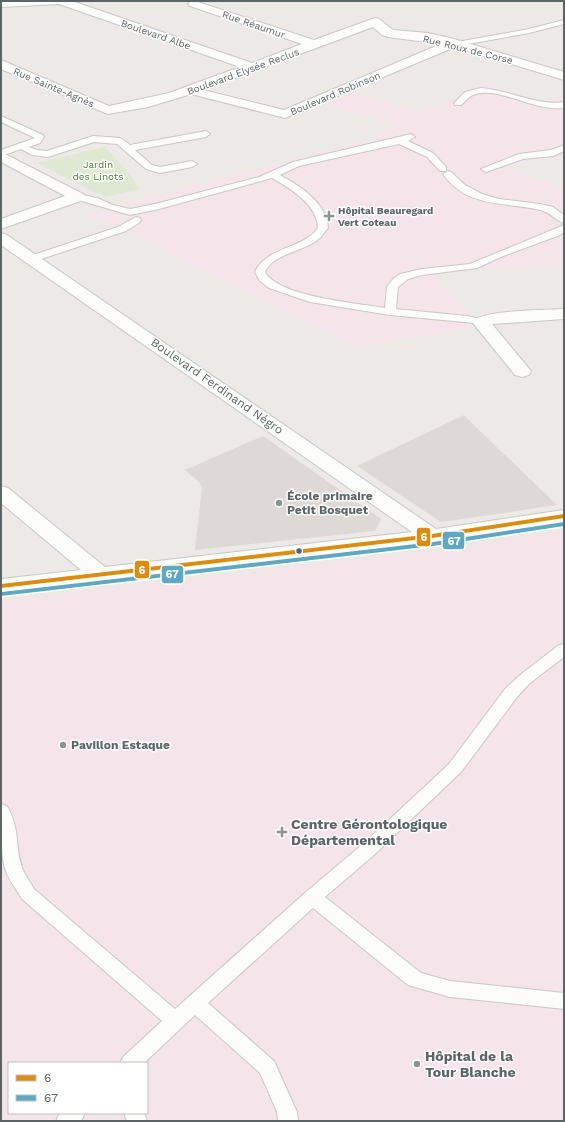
<svg xmlns="http://www.w3.org/2000/svg" width="565" height="1122" viewBox="0 0 565 1122" font-family="'Work Sans',sans-serif">
	<rect width="100%" height="100%" fill="#ece9e7"/>
	<g fill="#ded9d6">
		<polygon points="464,415 478,429 557,505 441,522 357,466"/>
		<polygon points="263,436 381,519 375,531 195,550 202,487 199,482 185,470"/>
	</g>
	<g fill="#f5e4e9" fill-rule="evenodd">
		<polygon points="486,84 544,103 564,96 564,157 528,158 502,169 564,186 564,266 560,264 431,273 469,314 470,321 473,327 359,347 183,260 154,242 88,213 380,137 373,136 393,125 325,104 352,92 422,113"/>
		<path d="M564 532V1121H1V601L484 545 500 540ZM9 1063H147V1113H9Z"/>
	</g>
	<polygon fill="#dee8d2" points="105,147 131,176 139,189 105,197 37,163"/>
	<g fill="none" stroke-linecap="round" stroke-linejoin="round">
		<defs>
			<g id="lane">
				<polygon points="564,20 564,24 529,33 457,46 453,44 457,42 529,29"/>
				<path d="M481 88C509 90 536 106 564 102V108C534 112 497 85 473 95 468 97 465 102 461 105H455L454 103 465 92Z"/>
				<polygon points="1,116 43,135 44,137 40,143 29,147 37,150 47,151 93,136 120,138 130,145 206,131 210,134 206,137 135,150 152,165 160,167 192,161 197,164 192,167 160,173 146,169 117,144 94,142 48,157 32,155 21,149 1,156 1,150 35,138 1,122"/>
				<path d="M411 134 415 137 408 141 433 153 446 167V171H440L427 157 399 144 299 166 280 175C300 186 327 203 328 228 325 231 323 235 320 238 307 251 273 253 265 272 279 297 357 303 385 308L387 287 393 279 400 274 422 269 470 264 564 225V232L560 235 503 256 477 268 422 275 408 279 398 287 396 309 467 316 485 320 487 322 485 324 390 315 310 302 269 288 260 281 255 272C266 247 303 249 318 228 317 204 291 189 272 178L159 209 130 215 75 199 73 197 78 194 97 198 113 205 130 209 155 204 259 177 293 162Z"/>
				<polygon points="564,145 564,151 553,156 523,159 486,172 481,169 519,154 551,150"/>
				<path d="M448 171 451 172 465 185 482 194 499 199 540 204 553 207 564 215V223C556 221 550 212 540 210 504 201 468 209 443 174Z"/>
				<polygon points="136,217 140,218 141,220 140,222 126,231 35,261 27,261 26,259 27,257 118,227"/>
				<path d="M564 644V657L530 683 517 697 461 772 375 854 325 897 421 973 450 981 564 993V1009L450 997 408 985 313 908 208 1003 274 1061 297 1112 298 1121H278L277 1112 260 1073 195 1015 144 1063H120L123 1057 162 1021 22 899C16 889 9 880 5 869 0 849 1 825 1 804L7 806C21 830 14 847 23 870 26 877 31 883 34 889L175 1009 306 892 363 844 449 764 505 689 520 675 559 645Z"/>
				<polygon points="60,1113 85,1113 81,1121 56,1121"/>
				<polygon points="124,1113 144,1113 147,1121 127,1121"/>
			</g>
			<g id="street">
				<path d="M1 1H72L252 63 302 44 190 6 188 4 190 2H198L314 40 375 18 379 19 393 30 428 33 454 39 564 72V80L455 47 285 118 191 94 148 107 108 114 1 69V60L109 106 169 93 240 67 59 4 1 7ZM373 27 382 35 388 37 441 44 284 110 203 90Z"/>
				<polygon points="1,152 83,194 86,197 83,200 1,229 1,219 65,196 1,162"/>
				<polygon points="1,233 7,235 436,529 564,510 564,522 432,542 1,593 1,579 81,570 1,503 1,486 8,488 105,567 412,532 1,245"/>
				<path d="M564 309V319L492 324 531 371 529 375 522 377 515 375 472 322C481 310 547 310 564 309Z"/>
			</g>
		</defs>
		<use href="#lane" stroke="#c8c8c8" stroke-width="2"/>
		<use href="#street" stroke="#c8c8c8" stroke-width="2"/>
		<use href="#lane" fill="#fcfcfb" fill-rule="evenodd"/>
		<use href="#street" fill="#fcfcfb" fill-rule="evenodd"/>
		<defs>
			<polygon id="bus-1" points="564,514 564,518 432,538 1,588 1,584 432,534"/>
			<polygon id="bus-2" points="564,522 564,526 433,546 1,596 1,592 2,592 433,542"/>
		</defs>
		<use href="#bus-1" stroke="#fff" stroke-width="3"/>
		<use href="#bus-2" stroke="#fff" stroke-width="3"/>
		<use href="#bus-1" fill="#dc8d0f" fill-rule="evenodd"/>
		<use href="#bus-2" fill="#5ea8c4" fill-rule="evenodd"/>
	</g>
	<g fill="#8e9392" stroke="#fff" stroke-width="1.5">
		<path d="M327 210h4v4h4v4h-4v4h-4v-4h-4v-4h4z"/>
		<circle cx="279" cy="503" r="4"/>
		<circle cx="63" cy="745" r="4"/>
		<path d="M280 826h4v4h4v4h-4v4h-4v-4h-4v-4h4z"/>
		<circle cx="417" cy="1064" r="4"/>
	</g>
	<circle fill="#5c6565" stroke="#fff" stroke-width="1.5" cx="299" cy="551" r="3.5"/>
	<g text-anchor="middle" stroke-width="3" stroke-linejoin="round" paint-order="stroke">
		<g font-size="10" fill="#5c6565" stroke="#fff">
			<text transform="translate(254 24) rotate(19)" y="4">Rue Réaumur</text>
			<text transform="translate(156 34) rotate(19)" y="4">Boulevard Albe</text>
			<text transform="translate(468 49) rotate(14)" y="4">Rue Roux de Corse</text>
			<text transform="translate(243 71) rotate(-20)" y="4">Boulevard Élysée Reclus</text>
			<text transform="translate(54 87) rotate(23)" y="4">Rue Sainte-Agnès</text>
			<text transform="translate(335 93) rotate(-23)" y="4">Boulevard Robinson</text>
		</g>
		<g font-size="10" fill="#528130" stroke="#fff">
			<text x="98" y="168">Jardin<tspan x="98" dy="12">des Linots</tspan></text>
		</g>
		<g font-size="10" font-weight="bold" fill="#5c6565" stroke="#fff" text-anchor="start">
			<text x="338" y="214">Hôpital Beauregard<tspan x="338" dy="12">Vert Coteau</tspan></text>
		</g>
		<g font-size="12" fill="#5c6565" stroke="#fff">
			<text transform="translate(217 386) rotate(35)" y="4">Boulevard Ferdinand Négro</text>
		</g>
		<g font-size="12" font-weight="bold" fill="#5c6565" stroke="#fff" text-anchor="start">
			<text x="287" y="500">École primaire<tspan x="287" dy="14">Petit Bosquet</tspan></text>
			<text x="71" y="749">Pavillon Estaque</text>
		</g>
		<g font-size="14" font-weight="bold" fill="#5c6565" stroke="#fff" text-anchor="start">
			<text x="291" y="829">Centre Gérontologique<tspan x="291" dy="16">Départemental</tspan></text>
			<text x="425" y="1061">Hôpital de la<tspan x="425" dy="16">Tour Blanche</tspan></text>
		</g>
	</g>
	<g stroke="#fff" stroke-width="1.5">
		<rect x="416" y="527" width="15" height="20" rx="4" fill="#dc8d0f"/>
		<rect x="442" y="531" width="23" height="19" rx="4" fill="#5ea8c4"/>
		<rect x="134" y="560" width="16" height="19" rx="4" fill="#dc8d0f"/>
		<rect x="161" y="565" width="23" height="19" rx="4" fill="#5ea8c4"/>
	</g>
	<g font-size="11" text-anchor="middle" font-weight="bold" fill="#fff">
		<text x="424" y="541">6</text>
		<text x="454" y="545">67</text>
		<text x="142" y="574">6</text>
		<text x="172" y="578">67</text>
	</g>
	<rect width="565" height="1122" fill="none" stroke="#5c6565" stroke-width="4"/>
	<rect x="8" y="1062" width="140" height="52" fill="#ffffff" stroke="#bec1c1"/>
	<rect x="16" y="1075" width="20" height="6" fill="#dc8d0f" stroke="#bec1c1"/>
	<text x="44" y="1082" font-size="12" fill="#5c6565">6</text>
	<rect x="16" y="1095" width="20" height="6" fill="#5ea8c4" stroke="#bec1c1"/>
	<text x="44" y="1102" font-size="12" fill="#5c6565">67</text>
</svg>
